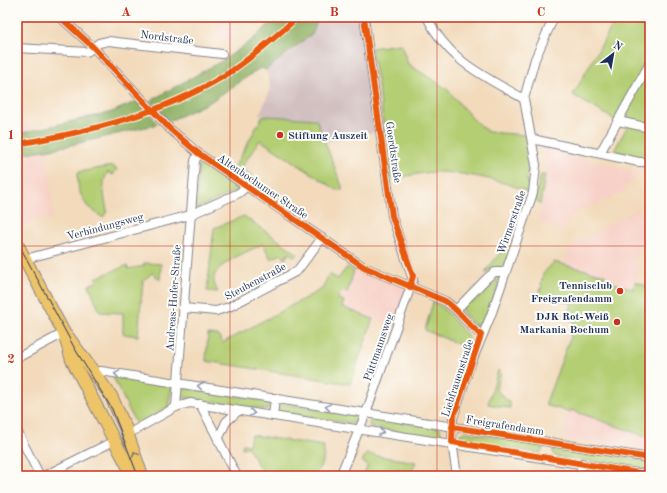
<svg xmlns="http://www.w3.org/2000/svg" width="667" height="493" viewBox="0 0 667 493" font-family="'Old Standard TT',serif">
	<rect width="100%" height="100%" fill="#fdfcf7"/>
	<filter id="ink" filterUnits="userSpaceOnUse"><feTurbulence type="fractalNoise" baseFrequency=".025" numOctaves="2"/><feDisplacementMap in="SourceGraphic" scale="8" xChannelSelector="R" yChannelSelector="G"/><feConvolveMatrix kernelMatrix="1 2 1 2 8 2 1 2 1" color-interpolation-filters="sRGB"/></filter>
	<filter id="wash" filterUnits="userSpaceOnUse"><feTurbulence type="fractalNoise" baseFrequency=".012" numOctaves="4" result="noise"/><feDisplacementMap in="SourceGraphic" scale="16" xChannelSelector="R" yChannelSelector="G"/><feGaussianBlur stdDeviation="0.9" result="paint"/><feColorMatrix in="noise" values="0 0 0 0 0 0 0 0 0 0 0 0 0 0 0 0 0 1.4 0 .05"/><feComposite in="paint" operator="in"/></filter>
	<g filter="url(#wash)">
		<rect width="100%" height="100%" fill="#f2dabb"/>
		<g fill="#f7d1c7">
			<polygon points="218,17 238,17 233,43 215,40"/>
			<polygon points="17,75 23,75 23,125 29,124 31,132 17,134"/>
			<polygon points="544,147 569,153 569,156 639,173 638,176 624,187 625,191 572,215 562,233 539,220 545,181"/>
			<polygon points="47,150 53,218 33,220 32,222 20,228 17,222 17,155"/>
			<polygon points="637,209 650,217 650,246 639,245 634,264 640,266 634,289 604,280 605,275 563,265 571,246"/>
			<polygon points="356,266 373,278 404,289 405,293 393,326 342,307 338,299 341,291 347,293"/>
			<polygon points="571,410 650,438 650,451 563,439 567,412 570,412"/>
		</g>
		<polygon fill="#d2bfc0" points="318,17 360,17 375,132 325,141 316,119 259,115 271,89 266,70 294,50 313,33"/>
		<g fill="#b4ce73" stroke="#687e68">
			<path d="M617 17C629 17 638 27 650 29L649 158H641L614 151 627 127 573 95Z"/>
			<path d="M401 44 408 64 447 89 473 119 488 132 526 135 529 149 528 175 526 176V180H528V184L530 186 529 193C509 181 457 171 433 172 419 173 404 177 390 179L380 97 371 48Z"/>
			<polygon points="267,116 316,119 343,189 337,190 260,140 241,168 254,177 251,182 233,170 262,117"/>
			<polygon points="199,163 238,190 196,209"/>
			<path d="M112 166 117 169 113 175 108 172C100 184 105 198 107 211L103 218 87 206 79 191 77 174 79 172Z"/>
			<polygon points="541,175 545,175 540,205 535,199"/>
			<path d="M244 216 298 254 295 257 289 253 285 259 282 254 271 259 263 244C251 250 222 261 215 274 212 280 215 286 218 292L207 291 214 228Z"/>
			<polygon points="504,248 510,252 505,266 490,269 487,273 485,272"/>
			<polygon points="554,262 605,275 604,280 633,289 635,282 650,287 650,438 571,410 570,412 545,405 575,325 573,325 575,321 568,319 572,303 538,295 542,286 541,285 543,274"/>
			<polygon points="144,263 161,264 160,280 152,273 143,281 138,336 123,334 123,313 100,312 89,285 98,281 96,278 123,267 127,266 128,269 144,266"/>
			<polygon points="347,267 354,271 347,293 341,291 338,299 344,301 342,307 373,319 350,384 206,361 208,334 218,335 222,343 322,289 329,274 338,279"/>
			<path d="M498 274 500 277C496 289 489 326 474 325L462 311V308L468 299 473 302 497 280 493 276Z"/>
			<polygon points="433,302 441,306 470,338 467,348 425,330"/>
			<polygon points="498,370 501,373 496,390 510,403 510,408 488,404"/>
			<polygon points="113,377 172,386 168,407 138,425 136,424"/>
			<polygon points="183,388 268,401 269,407 267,410 182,397 180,390"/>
			<polygon points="279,403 357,415 359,418 356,424 278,412 277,409"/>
			<polygon points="372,418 440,428 441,435 435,438 371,427 369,424"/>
			<polygon points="465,432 540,444 543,447 542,451 539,453 463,442 459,439 460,434"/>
			<polygon points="251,435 324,446 323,462 314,476 264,476 248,447 242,448 243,444 249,445"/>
			<polygon points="557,447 650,461 650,470 555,456 553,453 553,448"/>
			<polygon points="366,454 416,462 411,473 398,468 395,476 363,476 368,465 362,462"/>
		</g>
		<g fill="#8fb165" stroke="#557062">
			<polygon points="277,17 318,17 313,33 266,70 261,68 257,70 210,102 169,121 150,101 225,59 251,41"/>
			<polygon points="137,101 158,124 67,146 17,155 17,134 112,112"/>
		</g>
	</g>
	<g filter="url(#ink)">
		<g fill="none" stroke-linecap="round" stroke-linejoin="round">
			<defs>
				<g id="street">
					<path d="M60 17 93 47 170 129 198 153 364 267 445 301C459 310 468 325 481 335"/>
					<path d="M427 17C448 61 484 76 524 99"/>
					<polyline points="17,48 87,52 99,43 108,41 222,54"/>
					<polyline points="618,121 650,128"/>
					<polyline points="532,139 639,162 650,162"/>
					<polyline points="600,153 650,63"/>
					<polyline points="25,259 190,215 239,193 246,187"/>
					<polyline points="183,308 216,311 229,307 297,271 322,238"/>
					<polyline points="456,310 488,277 495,272 506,272"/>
					<polyline points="17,358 64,333"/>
					<polyline points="94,372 101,371 650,458"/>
					<polyline points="200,404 237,476"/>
					<polyline points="176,407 195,161 198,153"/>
					<polyline points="273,416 275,398"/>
					<polyline points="17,431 40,476"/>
					<polyline points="128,434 176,407 190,403 650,475"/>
					<polyline points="218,440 226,422 238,411"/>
					<polyline points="44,476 114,441"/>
					<polyline points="340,476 366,413 413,280 392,216 364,17"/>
					<polyline points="457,476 452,442 453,418 470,366 491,315 533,193 536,165 524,99 535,59 554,17"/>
					<polyline points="580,476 582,463"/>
				</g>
				<g id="primary">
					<polyline points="17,244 64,333 72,360 133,476"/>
					<polyline points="68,337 111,396 125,427 142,476"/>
				</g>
			</defs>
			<use href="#street" stroke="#86848c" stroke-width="10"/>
			<use href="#primary" stroke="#86848c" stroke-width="14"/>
			<use href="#street" stroke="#fff" stroke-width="8"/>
			<use href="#primary" stroke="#eec469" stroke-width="12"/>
			<polyline stroke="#1b2f5e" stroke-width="1" points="17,241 75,349 112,409 138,476"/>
			<defs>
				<g id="cycleway">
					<path d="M60 17 93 47 170 129 198 153 364 267 445 301C459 310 468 325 481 335L453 418 452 442 650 475"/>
					<polyline points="364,17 392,216 413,276 410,287"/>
					<path d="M17 144C89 132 161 114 224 76 248 61 269 42 291 23L296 17"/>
					<polyline points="452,427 650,458"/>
				</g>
			</defs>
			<use href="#cycleway" stroke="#fdfcf7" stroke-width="8"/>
			<use href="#cycleway" stroke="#e8590c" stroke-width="6"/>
		</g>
		<defs><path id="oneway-chevron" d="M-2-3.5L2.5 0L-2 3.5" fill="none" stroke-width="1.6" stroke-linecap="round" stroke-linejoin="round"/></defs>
		<g stroke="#8d97ae">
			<use href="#oneway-chevron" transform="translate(117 374) rotate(-171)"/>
			<use href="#oneway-chevron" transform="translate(200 386) rotate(-171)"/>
			<use href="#oneway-chevron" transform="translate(328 407) rotate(-171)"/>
			<use href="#oneway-chevron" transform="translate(252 413) rotate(9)"/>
			<use href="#oneway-chevron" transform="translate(381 432) rotate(8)"/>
		</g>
		<use stroke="#7a7263" href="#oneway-chevron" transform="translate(135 454) rotate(-110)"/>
	</g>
	<path fill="none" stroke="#c8321e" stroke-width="1" stroke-opacity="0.55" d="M230 17V476M437 17V476M17 246H650"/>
	<g fill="#c8321e" stroke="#fdfcf7" stroke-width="1.5">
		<circle cx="280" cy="135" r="4"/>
		<circle cx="620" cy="291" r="4"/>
		<circle cx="617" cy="322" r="4"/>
	</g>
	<g text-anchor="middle" stroke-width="4" stroke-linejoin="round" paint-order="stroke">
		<g font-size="11" fill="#1b2f5e" stroke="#fdfcf7">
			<text transform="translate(167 37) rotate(7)" y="4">Nordstraße</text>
			<text transform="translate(394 152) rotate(82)" y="4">Goerdtstraße</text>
			<text transform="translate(263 186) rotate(34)" y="4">Altenbochumer Straße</text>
			<text transform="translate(511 222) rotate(-71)" y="4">Wirmerstraße</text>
			<text transform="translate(105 226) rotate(-15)" y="4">Verbindungsweg</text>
			<text transform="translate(255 281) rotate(-28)" y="4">Steubenstraße</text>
			<text transform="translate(173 298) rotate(-86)" y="4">Andreas-Hofer-Straße</text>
			<text transform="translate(378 347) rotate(-71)" y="4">Püttmannsweg</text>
			<text transform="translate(457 378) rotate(-72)" y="4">Liebfrauenstraße</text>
			<text transform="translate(505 425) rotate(9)" y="4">Freigrafendamm</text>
		</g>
		<g font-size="11" font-weight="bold" fill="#1b2f5e" stroke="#fdfcf7" text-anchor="end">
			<text x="288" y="139" text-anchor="start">Stiftung Auszeit</text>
			<text x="612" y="289">Tennisclub<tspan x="612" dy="13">Freigrafendamm</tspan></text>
			<text x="609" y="320">DJK Rot-Weiß<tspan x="609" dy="13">Markania Bochum</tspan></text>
		</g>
	</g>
	<rect width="667" height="493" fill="none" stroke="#fdfcf7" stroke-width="44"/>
	<g transform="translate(613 54) rotate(31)" stroke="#fdfcf7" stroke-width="3" paint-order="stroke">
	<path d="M0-3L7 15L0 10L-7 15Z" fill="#1b2f5e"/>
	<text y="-6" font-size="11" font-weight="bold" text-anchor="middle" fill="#1b2f5e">N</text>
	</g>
	<rect x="22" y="22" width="623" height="449" fill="none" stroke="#c8321e" stroke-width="1.5"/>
	<g font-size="13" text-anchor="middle" font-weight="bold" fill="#c8321e">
		<text x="126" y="16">A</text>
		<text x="334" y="16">B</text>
		<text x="541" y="16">C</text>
		<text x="11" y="139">1</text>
		<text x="11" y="363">2</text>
	</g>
</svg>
